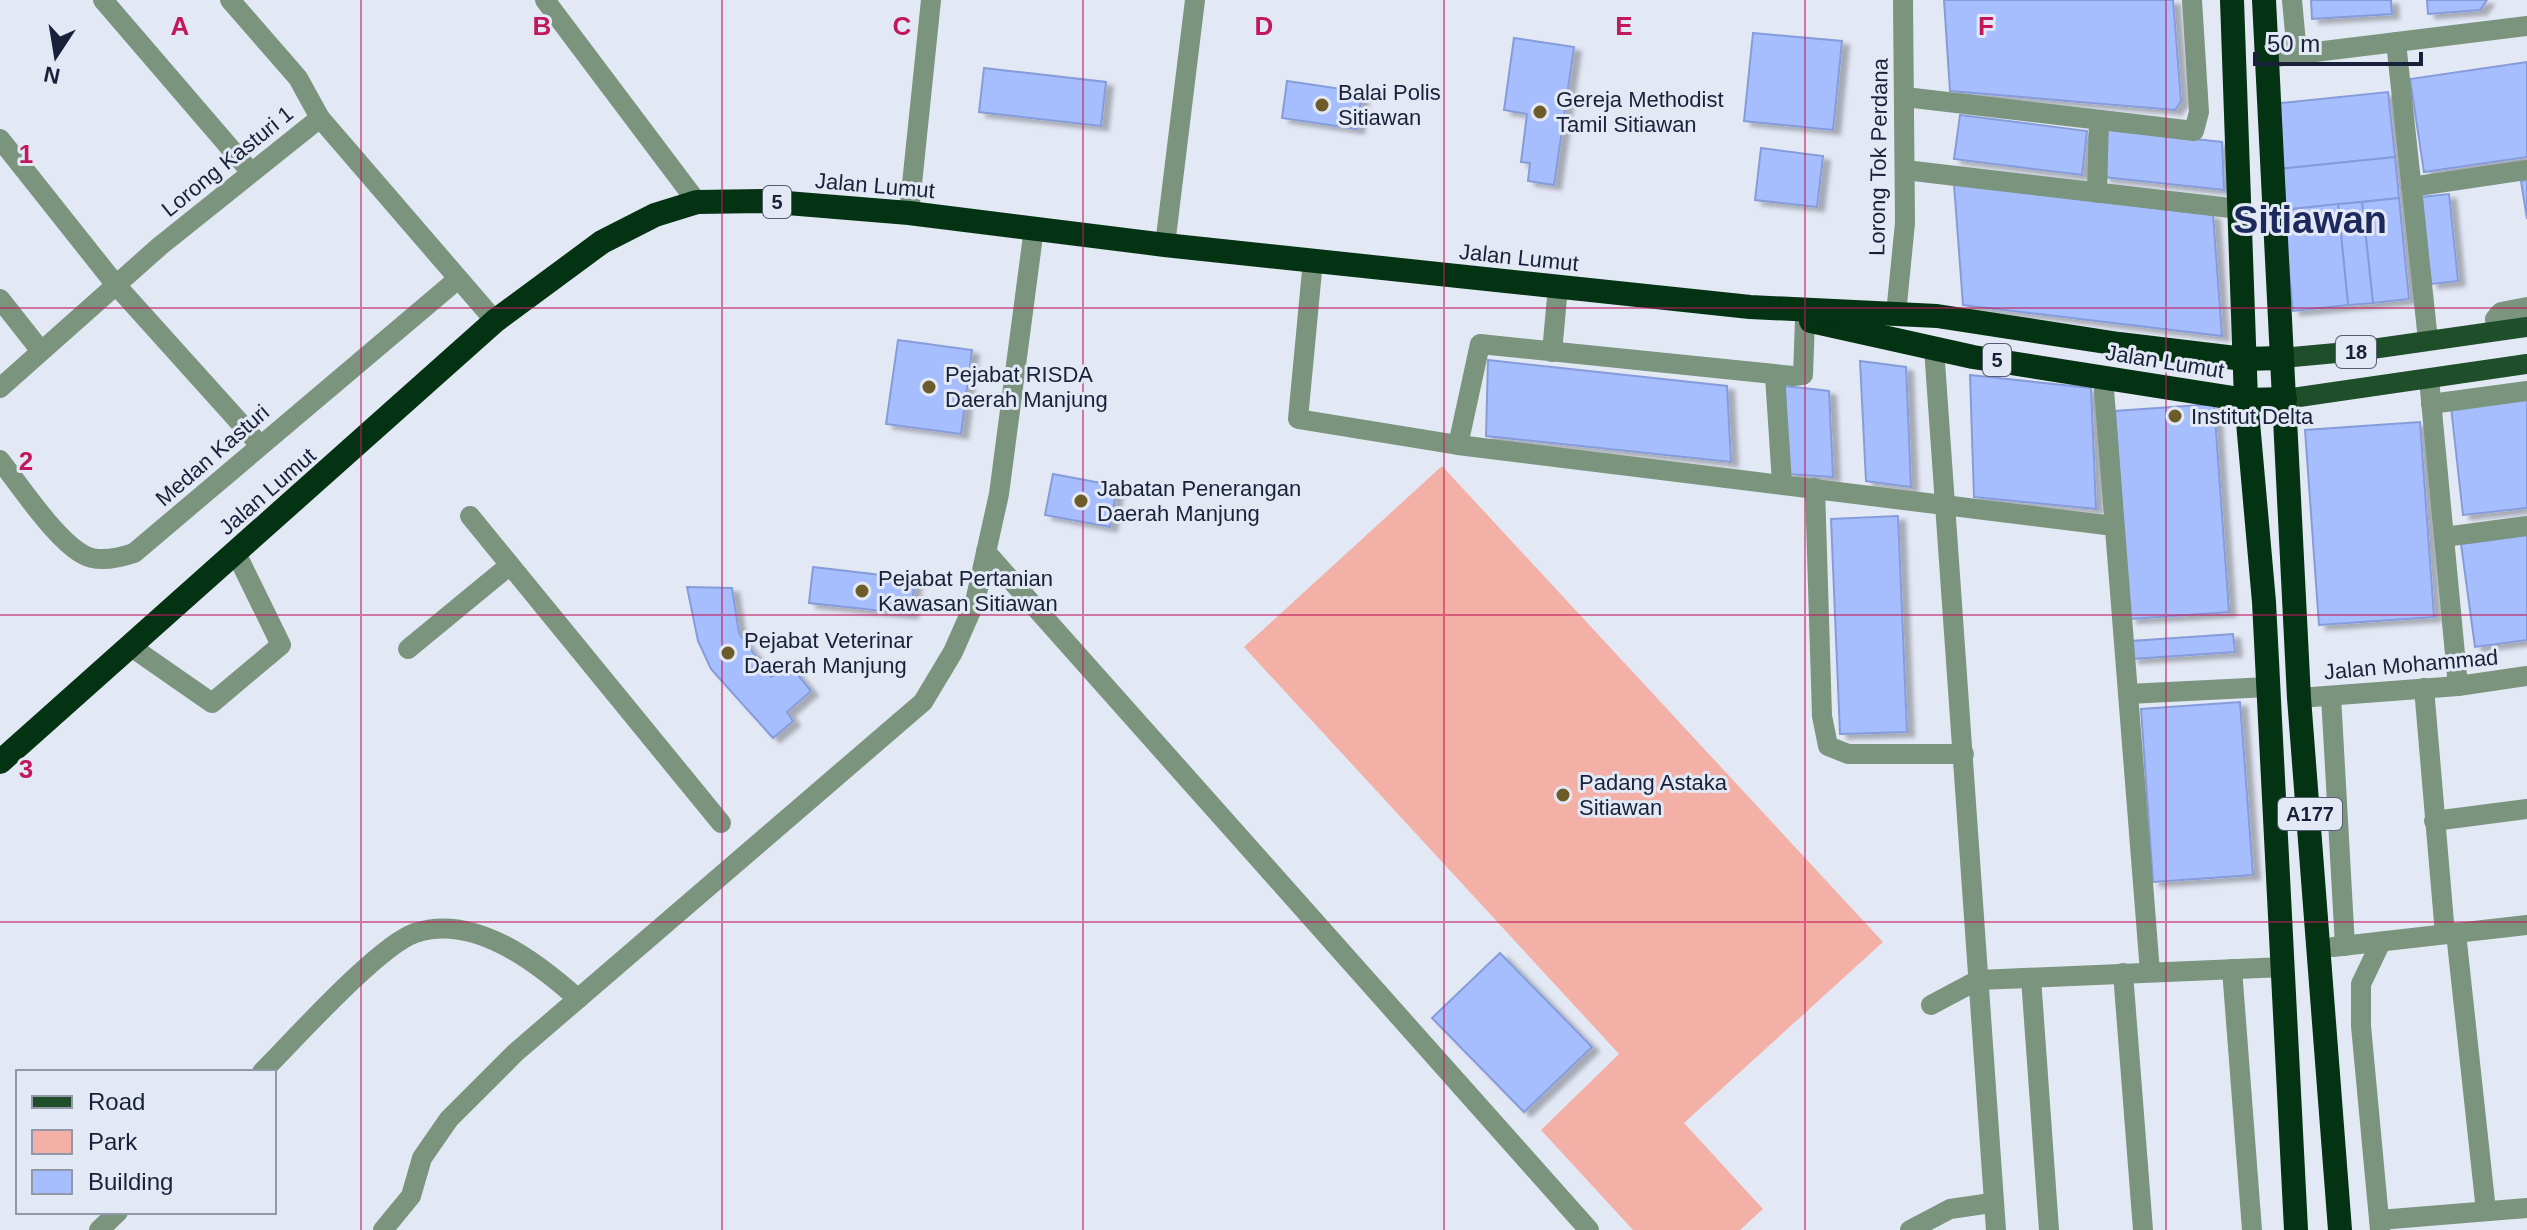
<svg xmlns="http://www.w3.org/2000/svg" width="2527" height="1230" viewBox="0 0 2527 1230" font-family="Helvetica,sans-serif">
	<defs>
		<filter id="shadow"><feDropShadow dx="7" dy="4.5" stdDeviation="2" flood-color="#0004"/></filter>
	</defs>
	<rect width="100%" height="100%" fill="#e3e8f5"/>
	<polygon fill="#f3b0a6" points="1442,466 1883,942 1684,1123 1763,1209 1740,1230 1633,1230 1541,1130 1619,1054 1244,647"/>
	<g fill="#a7befe" stroke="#869cda" stroke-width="2" filter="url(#shadow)">
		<polygon points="1944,0 2173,0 2181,101 2175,110 1950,91"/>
		<polygon points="2311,0 2391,0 2392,14 2312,19"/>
		<polygon points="2427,0 2487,0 2480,10 2428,14"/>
		<polygon points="1753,33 1842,41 1833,130 1744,121"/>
		<polygon points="1514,38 1574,47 1554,185 1528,181 1530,163 1521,162 1527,114 1504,110"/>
		<polygon points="2527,62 2527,157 2424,172 2410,79"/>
		<polygon points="984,68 1106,82 1101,126 979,112"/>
		<polygon points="1287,81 1362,92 1357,129 1282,118"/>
		<polygon points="2388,92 2395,157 2279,169 2272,104"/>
		<polygon points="1960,115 2087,131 2082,175 1954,159"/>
		<polygon points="2102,129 2222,142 2224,190 2104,177"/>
		<polygon points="1761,148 1823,156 1817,207 1755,200"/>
		<polygon points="2395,157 2399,198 2283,210 2279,169"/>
		<polygon points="2527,180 2527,219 2521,181"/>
		<polygon points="1954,184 2213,215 2222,336 1963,305"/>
		<polygon points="2449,194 2458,281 2431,284 2422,197"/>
		<polygon points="2399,198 2409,299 2373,303 2362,202"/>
		<polygon points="2362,202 2373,303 2348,305 2338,204"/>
		<polygon points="2338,204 2348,305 2293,311 2283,210"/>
		<polygon points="898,340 972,350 961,434 886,424"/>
		<polygon points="1488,360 1727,386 1731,462 1486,436"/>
		<polygon points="1860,361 1906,367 1911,487 1866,481"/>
		<polygon points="1970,375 2091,388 2096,509 1974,497"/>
		<polygon points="1785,386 1829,391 1833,477 1788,474"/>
		<polygon points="2527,399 2527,508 2463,515 2451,407"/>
		<polygon points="2214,404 2229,612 2130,619 2115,411"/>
		<polygon points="2420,422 2434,617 2319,625 2305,430"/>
		<polygon points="1053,474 1117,486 1110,527 1045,515"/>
		<polygon points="1898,516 1907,732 1840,734 1831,519"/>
		<polygon points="2527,535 2527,640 2475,647 2461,544"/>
		<polygon points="813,567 915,579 911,614 809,603"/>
		<polygon points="687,587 732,588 739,633 771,677 790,665 811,691 787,712 793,721 773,738 711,669 698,641"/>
		<polygon points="2233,634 2235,652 2132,659 2131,641"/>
		<polygon points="2240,702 2253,875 2153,882 2141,709"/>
		<polygon points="1500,953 1592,1047 1524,1112 1432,1018"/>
	</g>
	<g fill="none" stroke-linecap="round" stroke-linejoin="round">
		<g stroke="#7a947e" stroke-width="20">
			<polyline points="103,0 250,171"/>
			<polyline points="230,0 298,78 320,118"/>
			<polyline points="545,0 697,202"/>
			<polyline points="2292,0 2297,54"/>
			<polyline points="2396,42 2428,340"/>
			<polyline points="2267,58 2527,26"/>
			<polyline points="1905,97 2194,131 2199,112 2192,0"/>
			<polyline points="0,139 116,285 260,445"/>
			<polyline points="1905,170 2239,209"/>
			<polyline points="2411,187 2527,170"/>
			<polyline points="2097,193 2099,120"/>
			<polyline points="909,213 931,0"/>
			<polyline points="1165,245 1195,0"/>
			<polyline points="1313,260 1298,419 1458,445 2114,526"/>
			<polyline points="0,299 41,351"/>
			<polyline points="1896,314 1905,223 1903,0"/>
			<polyline points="2496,331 2495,319 2501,312 2527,307"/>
			<polyline points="1934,348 1996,1230"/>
			<polyline points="1552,352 1558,287"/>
			<polyline points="1775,376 1782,483"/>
			<polyline points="2103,377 2150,972"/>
			<polyline points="2429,379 2458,686"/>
			<polyline points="0,388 160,246 320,118 495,321"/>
			<polyline points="2431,404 2527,391"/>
			<polyline points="1458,445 1480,344 1793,376 1803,375 1805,320"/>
			<path d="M0 460C20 486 56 540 84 555 99 563 119 558 134 553L458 279"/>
			<polyline points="1815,488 1822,716 1828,746 1848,754 1964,754"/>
			<polyline points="470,516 721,823"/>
			<polyline points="2444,537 2527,526"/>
			<polyline points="986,552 1589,1230"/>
			<polyline points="130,646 212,703 281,645 236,553"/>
			<polyline points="408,649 510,565"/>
			<polyline points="2424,688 2445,934"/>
			<polyline points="2128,694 2268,687"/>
			<polyline points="2331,696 2345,946"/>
			<polyline points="2299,698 2458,686 2527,676"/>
			<polyline points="2434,821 2527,809"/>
			<polyline points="2456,933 2486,1211"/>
			<polyline points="2333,947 2527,925"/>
			<polyline points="2232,969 2252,1230"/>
			<polyline points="2123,973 2143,1230"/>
			<polyline points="2031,978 2049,1230"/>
			<polyline points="1931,1005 1978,980 2284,967"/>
			<path d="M262 1072C294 1040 378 946 415 933 474 913 538 963 578 999"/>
			<polyline points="2379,1220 2527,1208"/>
			<polyline points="99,1230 118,1212"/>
			<polyline points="383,1230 411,1196 422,1158 449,1119 515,1053 923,702 953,652 975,602 999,494 1034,228"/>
			<polyline points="1910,1230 1950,1209 1991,1203"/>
			<polyline points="2380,1230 2361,1026 2361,984 2381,942"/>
		</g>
		<g stroke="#1e4e2a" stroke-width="20">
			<polyline points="2282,358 2358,351 2527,327"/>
			<polyline points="2285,399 2527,364"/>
		</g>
		<g stroke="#043313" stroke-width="24">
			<polyline points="2232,0 2246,400 2264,602 2296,1230"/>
			<polyline points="2264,0 2299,698 2340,1230"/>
			<polyline points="1811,321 1973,357 2246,400 2285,399"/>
			<polyline points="0,762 495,321 602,242 655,215 697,202 762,201 909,213 1165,245 1750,307 1937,316 2119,344 2244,359 2282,358"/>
		</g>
	</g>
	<path fill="none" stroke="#c2185b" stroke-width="2" stroke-opacity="0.55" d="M361 0V1230M722 0V1230M1083 0V1230M1444 0V1230M1805 0V1230M2166 0V1230M0 308H2527M0 615H2527M0 922H2527"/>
	<g fill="#6e5b2a" stroke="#e3e8f5" stroke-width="3">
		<circle cx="1322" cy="105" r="8"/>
		<circle cx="1540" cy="112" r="8"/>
		<circle cx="929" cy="387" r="8"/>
		<circle cx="2175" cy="416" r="8"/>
		<circle cx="1081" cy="501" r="8"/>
		<circle cx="862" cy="591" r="8"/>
		<circle cx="728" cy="653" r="8"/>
		<circle cx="1563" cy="795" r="8"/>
	</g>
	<g text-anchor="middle" stroke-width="6" stroke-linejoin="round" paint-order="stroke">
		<g fill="#e3e8f5" stroke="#565c71" stroke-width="2">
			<rect x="763" y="186" width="28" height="32" rx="6"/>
			<rect x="2336" y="336" width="40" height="32" rx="6"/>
			<rect x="1983" y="344" width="28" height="32" rx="6"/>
			<rect x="2278" y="798" width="64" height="32" rx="6"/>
		</g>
		<g font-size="20" font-weight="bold" fill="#192039">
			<text x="777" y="209">5</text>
			<text x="2356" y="359">18</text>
			<text x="1997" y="367">5</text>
			<text x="2310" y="821">A177</text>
		</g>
		<g font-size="22" fill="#192039" stroke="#e3e8f5" text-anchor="start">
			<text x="1338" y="100">Balai Polis<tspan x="1338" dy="25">Sitiawan</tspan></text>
			<text x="1556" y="107">Gereja Methodist<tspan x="1556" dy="25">Tamil Sitiawan</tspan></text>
			<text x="945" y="382">Pejabat RISDA<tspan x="945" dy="25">Daerah Manjung</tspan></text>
			<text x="2191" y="424">Institut Delta</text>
			<text x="1097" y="496">Jabatan Penerangan<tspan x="1097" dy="25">Daerah Manjung</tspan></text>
			<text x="878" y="586">Pejabat Pertanian<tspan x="878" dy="25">Kawasan Sitiawan</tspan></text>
			<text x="744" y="648">Pejabat Veterinar<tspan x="744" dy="25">Daerah Manjung</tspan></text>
			<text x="1579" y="790">Padang Astaka<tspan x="1579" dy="25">Sitiawan</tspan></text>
		</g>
		<g font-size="22" fill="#192039" stroke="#e3e8f5">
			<text transform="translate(1878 157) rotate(-89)" y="8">Lorong Tok Perdana</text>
			<text transform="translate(227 161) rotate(-39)" y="8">Lorong Kasturi 1</text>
			<text transform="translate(875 185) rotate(5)" y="8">Jalan Lumut</text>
			<text transform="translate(1519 257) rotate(6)" y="8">Jalan Lumut</text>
			<text transform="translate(2165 361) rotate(9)" y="8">Jalan Lumut</text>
			<text transform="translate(212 455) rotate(-41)" y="8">Medan Kasturi</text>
			<text transform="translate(267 491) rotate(-41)" y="8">Jalan Lumut</text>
			<text transform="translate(2411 664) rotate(-5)" y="8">Jalan Mohammad</text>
		</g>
		<g font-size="38" font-weight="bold" fill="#1c295d" stroke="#e3e8f5">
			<text x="2310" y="233">Sitiawan</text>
		</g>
	</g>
	<g font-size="26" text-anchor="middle" font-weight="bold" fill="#c2185b" stroke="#e3e8f5" stroke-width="6" stroke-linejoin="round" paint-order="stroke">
		<text x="180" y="35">A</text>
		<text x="542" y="35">B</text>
		<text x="902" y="35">C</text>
		<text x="1264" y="35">D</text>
		<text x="1624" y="35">E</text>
		<text x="1986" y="35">F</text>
		<text x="26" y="163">1</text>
		<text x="26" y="470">2</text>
		<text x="26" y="778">3</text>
	</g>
	<rect x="16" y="1070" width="260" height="144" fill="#e3e8f5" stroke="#9298aa" stroke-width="2"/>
	<rect x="32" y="1096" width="40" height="12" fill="#1e4e2a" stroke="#9298aa" stroke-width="2"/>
	<text x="88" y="1110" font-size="24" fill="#192039">Road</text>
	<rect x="32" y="1130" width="40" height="24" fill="#f3b0a6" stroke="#9298aa" stroke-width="2"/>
	<text x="88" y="1150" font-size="24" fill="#192039">Park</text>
	<rect x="32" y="1170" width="40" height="24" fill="#a7befe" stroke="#9298aa" stroke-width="2"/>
	<text x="88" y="1190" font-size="24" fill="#192039">Building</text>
	<g transform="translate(56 56) rotate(192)" stroke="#e3e8f5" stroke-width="6" paint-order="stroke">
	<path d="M0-6L14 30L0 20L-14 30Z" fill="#192039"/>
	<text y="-12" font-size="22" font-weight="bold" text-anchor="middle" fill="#192039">N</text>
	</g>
	<path d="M2255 52v12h166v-12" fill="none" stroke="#192039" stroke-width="4"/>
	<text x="2267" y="52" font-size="24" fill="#192039" stroke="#e3e8f5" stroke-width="6" paint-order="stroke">50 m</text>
</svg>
